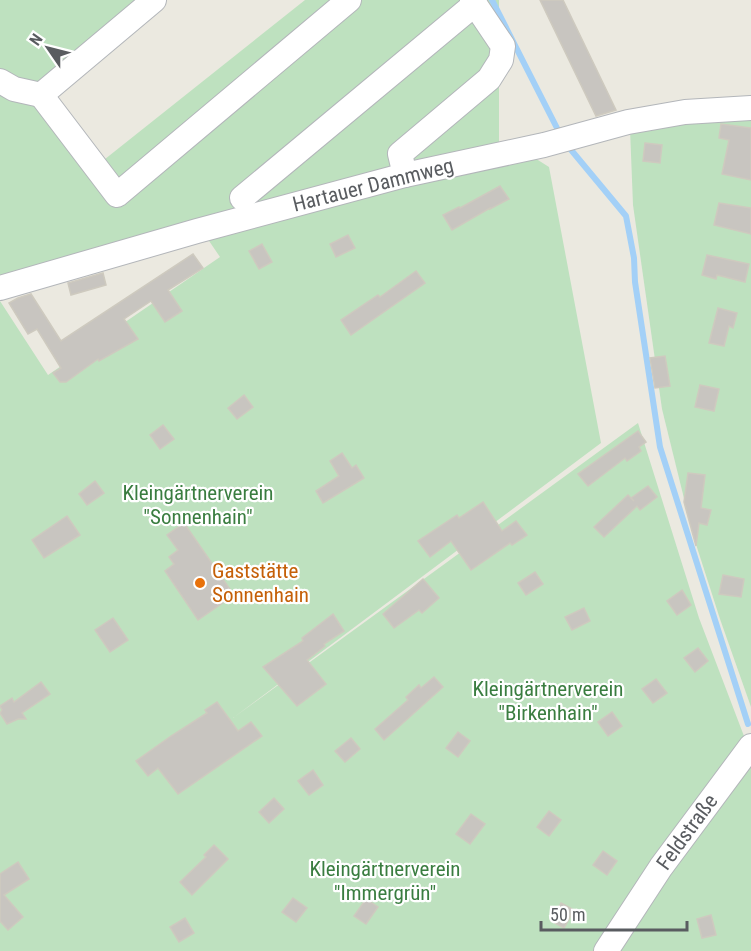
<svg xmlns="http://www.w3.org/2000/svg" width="751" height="951" viewBox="0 0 751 951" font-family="'Roboto Condensed',sans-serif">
	<rect width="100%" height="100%" fill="#ebe9e0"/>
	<g fill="#bee1bf">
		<polygon points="0,0 142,0 40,85 25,83 0,68"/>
		<polygon points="305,0 499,0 499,147 0,278 0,88 40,105 90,171"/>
		<polygon points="751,118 751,707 720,619 693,535 662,409 633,205 630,129"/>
		<polygon points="530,155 549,167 601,443 233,718 638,423 699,618 747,744 602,951 0,951 0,301 48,375 220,257 205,235"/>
		<polygon points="751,751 751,951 610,951"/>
	</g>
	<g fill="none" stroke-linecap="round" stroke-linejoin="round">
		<g stroke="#a3d0f7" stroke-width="6">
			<polyline points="492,0 561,136"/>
			<polyline points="567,145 626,216 634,258 635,282 660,447 748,724"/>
		</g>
	</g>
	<g fill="#c8c5c0" stroke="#cecabf" stroke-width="1.5">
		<polygon points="540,0 563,0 616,110 596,116"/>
		<polygon points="721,124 751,128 751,180 722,174 729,140 719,138"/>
		<polygon points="645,143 662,145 660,163 643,161"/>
		<polygon points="500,186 509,199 490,209 490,208 452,230 443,215 459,207 460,208"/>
		<polygon points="719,203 751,208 751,234 714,225"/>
		<polygon points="348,235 355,248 336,257 330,244"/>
		<polygon points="262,244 272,262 259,269 249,251"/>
		<polygon points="193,254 203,268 168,290 182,311 165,322 151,301 124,319 138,339 99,361 98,359 66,382 60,382 53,373 61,368 37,329 28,334 9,303 18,298 31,294 61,341"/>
		<polygon points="707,255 749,264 745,282 717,275 716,279 702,275"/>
		<polygon points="416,271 425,283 351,335 341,320 378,295 380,297"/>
		<polygon points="103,273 106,285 71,295 68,283"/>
		<polygon points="718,308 737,313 733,328 729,326 724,346 709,343"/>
		<polygon points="665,356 670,386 655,388 650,358"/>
		<polygon points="700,385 719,389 714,411 695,407"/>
		<polygon points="244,395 253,407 237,419 228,408"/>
		<polygon points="163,425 174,439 160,449 150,435"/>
		<polygon points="638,431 646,442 639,447 641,451 627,461 625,458 588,486 578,474"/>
		<polygon points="342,453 352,468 356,465 364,478 323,503 316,491 339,476 330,461"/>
		<polygon points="688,473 705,475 701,508 711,510 707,525 699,523 696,546 684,502"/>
		<polygon points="95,481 104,493 87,505 79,494"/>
		<polygon points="648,486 657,497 640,510 637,506 604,537 594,527 628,495 634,501 631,498"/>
		<polygon points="483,502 502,531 516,521 527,535 512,545 510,543 471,570 451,541 430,557 418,541 457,515 459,518"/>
		<polygon points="67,516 80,535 44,558 32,540"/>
		<polygon points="184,523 234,595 198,620 165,571 174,564 169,557 178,550 167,535"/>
		<polygon points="535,572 543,584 526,595 518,583"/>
		<polygon points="723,575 744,579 741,597 719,594"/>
		<polygon points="423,579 439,598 422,613 419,610 394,628 383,614"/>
		<polygon points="682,590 691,605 677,615 667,601"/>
		<polygon points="584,608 590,621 572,630 565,617"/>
		<polygon points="333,614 344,631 324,644 325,646 307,660 326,684 297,706 263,667 303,641 302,638"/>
		<polygon points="113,618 128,640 110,652 95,630"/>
		<polygon points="698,648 708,661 695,672 684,658"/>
		<polygon points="434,677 443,687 384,740 375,729 408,700 406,697 419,685 421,688"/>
		<polygon points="656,679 667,693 653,703 642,689"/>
		<polygon points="41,682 50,694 22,713 26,719 18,719 7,724 0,713 2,710 0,706 12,698 14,702"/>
		<polygon points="217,702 238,731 251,722 262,736 178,794 158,768 148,776 136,761 171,736 207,713 205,710"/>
		<polygon points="612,712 622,726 608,736 598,722"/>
		<polygon points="458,732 470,741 458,757 446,748"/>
		<polygon points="351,738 360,749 345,762 335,751"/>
		<polygon points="313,770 323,785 309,795 298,781"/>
		<polygon points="274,798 284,809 269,823 259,812"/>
		<polygon points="549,811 561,820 549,836 537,827"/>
		<polygon points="471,814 485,824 470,844 456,834"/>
		<polygon points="214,845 228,859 192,895 180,882 206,857 204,855"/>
		<polygon points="603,851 617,861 607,875 593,865"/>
		<polygon points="18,862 29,879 4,895 23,917 8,930 0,921 0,874"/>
		<polygon points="293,898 307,908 296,922 282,912"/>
		<polygon points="366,899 378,907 366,924 354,916"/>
		<polygon points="561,903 574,910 564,928 551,921"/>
		<polygon points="711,915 716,935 702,938 697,919"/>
		<polygon points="185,918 194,933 179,942 170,927"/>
	</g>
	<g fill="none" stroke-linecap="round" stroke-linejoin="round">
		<defs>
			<g id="minor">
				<polyline points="0,81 14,89 41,95 154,0"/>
				<polyline points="41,95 117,195 349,0"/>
				<polyline points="405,175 400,154 489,79 501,60 503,46 472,0"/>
				<polyline points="242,198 475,4"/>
				<polyline points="0,288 197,231 405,175 544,145 628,122 685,112 751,108"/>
				<polyline points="606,951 661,867 751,746"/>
			</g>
		</defs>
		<use href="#minor" stroke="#b3b6ba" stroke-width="26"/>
		<use href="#minor" stroke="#fff" stroke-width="24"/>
	</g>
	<circle fill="#e8710a" stroke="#fff" stroke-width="2" cx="200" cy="583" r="6"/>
	<g text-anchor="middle" stroke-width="4.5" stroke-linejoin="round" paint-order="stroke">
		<g font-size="21" fill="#595c60" stroke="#fff">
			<text transform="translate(373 185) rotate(-14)" y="7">Hartauer Dammweg</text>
			<text transform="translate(687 832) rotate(-54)" y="7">Feldstraße</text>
		</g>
		<g font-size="21" fill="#3a7d40" stroke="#fff">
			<text x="198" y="500">Kleingärtnerverein<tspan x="198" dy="24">"Sonnenhain"</tspan></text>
			<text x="548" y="696">Kleingärtnerverein<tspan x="548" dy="24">"Birkenhain"</tspan></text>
			<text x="385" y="876">Kleingärtnerverein<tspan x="385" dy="24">"Immergrün"</tspan></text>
		</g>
		<g font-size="21" fill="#c56008" stroke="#fff" text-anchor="start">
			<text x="212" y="578">Gaststätte<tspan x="212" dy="24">Sonnenhain</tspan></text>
		</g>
	</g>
	<g transform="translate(48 48) rotate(305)" stroke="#ffffff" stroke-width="4.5" paint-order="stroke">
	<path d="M0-4.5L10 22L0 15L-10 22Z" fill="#595c60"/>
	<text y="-9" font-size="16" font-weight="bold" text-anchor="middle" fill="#595c60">N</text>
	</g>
	<path d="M541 921v9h146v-9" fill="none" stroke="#595c60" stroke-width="3"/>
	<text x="550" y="921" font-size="18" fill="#595c60" stroke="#ffffff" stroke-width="4.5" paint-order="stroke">50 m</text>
</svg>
